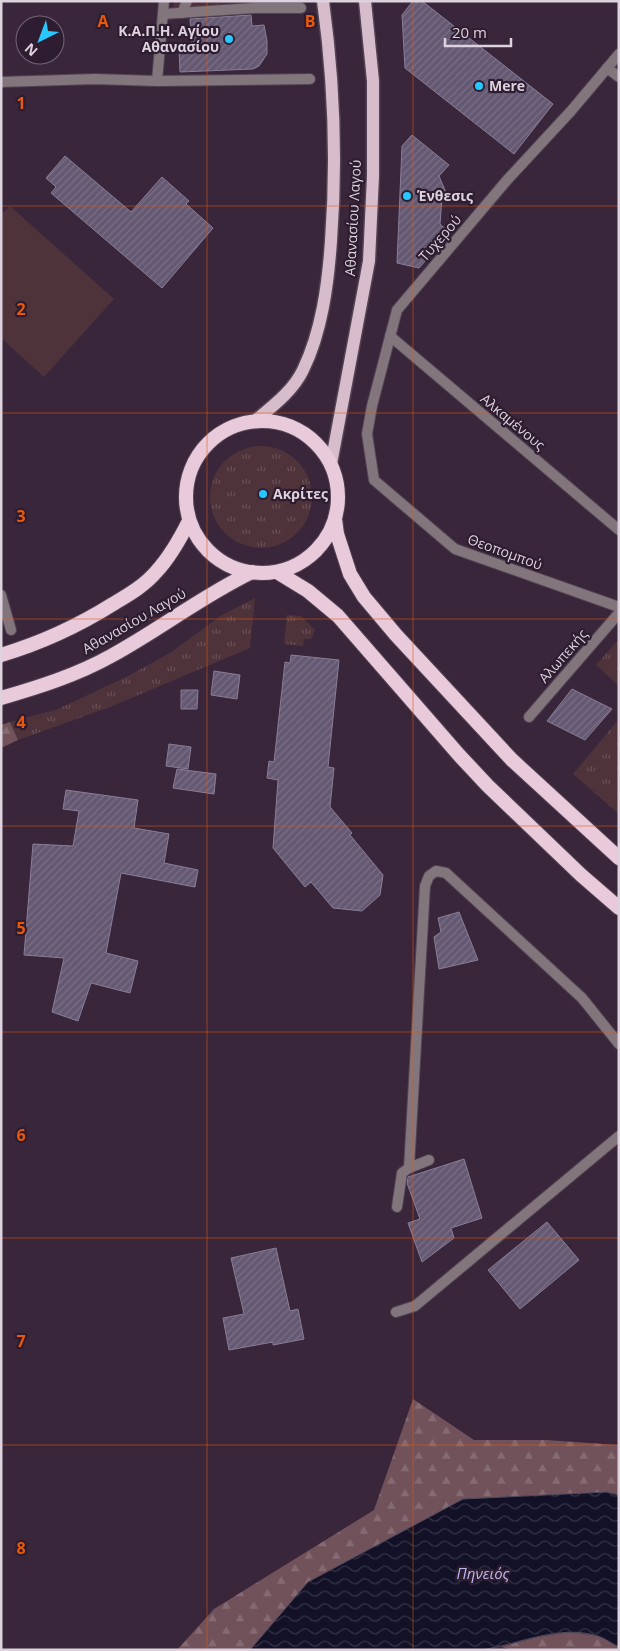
<svg xmlns="http://www.w3.org/2000/svg" width="620" height="1651" viewBox="0 0 620 1651" font-family="'Open Sans',sans-serif">
	<defs>
		<pattern id="grass-tufts" width="24" height="20" patternUnits="userSpaceOnUse" patternTransform="scale(1.25)"><rect width="24" height="20" fill="#4f333a"/><path d="M3 7l-1-3M5 7V3M7 7l1-3M15 17l-1-3M17 17v-4M19 17l1-3" fill="none" stroke="#685056"/></pattern>
		<pattern id="forest-firs" width="22" height="20" patternUnits="userSpaceOnUse" patternTransform="scale(1.25)"><rect width="22" height="20" fill="#71525a"/><path d="M5 1l3.5 6h-7zM16 11l3.5 6h-7z" fill="#856a71"/></pattern>
		<pattern id="water-waves" width="16" height="10" patternUnits="userSpaceOnUse" patternTransform="scale(1.25)"><rect width="16" height="10" fill="#131127"/><path d="M0 5q4-4 8 0t8 0" fill="none" stroke="#353346"/></pattern>
		<pattern id="building-hatch" width="6" height="6" patternUnits="userSpaceOnUse" patternTransform="scale(1.25)"><rect width="6" height="6" fill="#645872"/><path d="M-1 1l2-2M0 6l6-6M5 7l2-2" fill="none" stroke="#7a6f86"/></pattern>
	</defs>
	<rect width="100%" height="100%" fill="#39263a"/>
	<g fill="url(#grass-tufts)">
		<polygon points="174,1 298,1 298,4 173,11"/>
		<circle cx="261" cy="497" r="51"/>
		<polygon points="255,598 250,648 110,707 18,740 10,722 58,709 128,676 170,653 222,615"/>
		<polygon points="287,615 301,616 315,630 311,639 304,639 303,646 284,644"/>
		<polygon points="619,639 619,686 596,665"/>
		<polygon points="619,719 619,814 573,774"/>
	</g>
	<g fill="url(#forest-firs)">
		<polygon points="10,722 18,740 1,748 1,725"/>
		<polygon points="413,1399 474,1440 546,1440 619,1445 619,1495 607,1492 308,1582 250,1650 177,1650 214,1609 374,1510"/>
		<polygon points="570,1632 599,1636 619,1647 619,1650 513,1650 501,1647 537,1637"/>
	</g>
	<polygon fill="#4f333a" points="10,206 114,299 44,377 1,338 1,215"/>
	<path fill="url(#water-waves)" stroke="#504b5e" d="M607 1492 619 1495V1647C612 1644 605 1638 598 1636 559 1624 520 1644 481 1650H250L308 1582 463 1499Z"/>
	<g fill="url(#building-hatch)" stroke="#897d98">
		<polygon points="413,1 422,1 553,104 514,154 405,68 402,15"/>
		<polygon points="251,15 252,26 264,25 267,41 267,54 259,66 253,69 180,72 179,48 192,47 190,19"/>
		<polygon points="412,135 449,165 439,176 447,195 442,198 440,224 450,233 419,268 397,263 402,146"/>
		<polygon points="65,156 131,212 162,177 189,201 186,204 213,228 162,288 51,193 56,187 46,178"/>
		<polygon points="291,655 339,660 328,767 334,768 330,807 352,833 350,835 383,875 380,895 362,911 333,908 311,882 305,887 273,848 278,780 267,778 269,761 274,762 285,662 290,663"/>
		<polygon points="214,671 240,675 237,699 211,695"/>
		<polygon points="572,689 612,709 585,740 547,721"/>
		<polygon points="181,690 198,690 197,709 181,709"/>
		<polygon points="169,744 191,747 188,769 166,766"/>
		<polygon points="177,769 216,774 214,794 173,788"/>
		<polygon points="66,790 138,800 134,828 169,834 164,863 198,870 195,887 121,873 106,953 138,961 130,993 91,983 78,1021 52,1012 64,958 24,955 33,844 73,846 79,811 63,809"/>
		<polygon points="459,912 478,960 439,969 434,937 441,932 438,918"/>
		<polygon points="464,1159 482,1218 451,1228 454,1238 422,1262 408,1223 420,1219 407,1183 408,1177"/>
		<polygon points="547,1222 579,1260 520,1309 488,1270"/>
		<polygon points="276,1248 290,1311 298,1309 304,1339 273,1345 273,1342 229,1350 223,1318 244,1314 231,1258"/>
	</g>
	<g fill="none" stroke-linecap="round" stroke-linejoin="round">
		<defs>
			<g id="service">
				<polyline points="164,1 157,81 310,79"/>
				<polyline points="182,13 187,1"/>
				<polyline points="163,14 254,8 301,8"/>
				<polyline points="1,82 95,79 157,81"/>
				<polyline points="1,595 11,630"/>
			</g>
			<g id="minor">
				<polyline points="619,54 571,111 508,179 397,310 372,406 367,434 374,480 455,549 619,607"/>
				<polyline points="607,68 619,77"/>
				<polyline points="390,336 619,530"/>
				<polyline points="529,717 619,613"/>
				<polyline points="429,1160 409,1168 425,886 429,876 436,871 446,873 582,998 619,1044"/>
				<polyline points="397,1207 402,1173 409,1168"/>
				<polyline points="396,1312 415,1306 619,1136"/>
			</g>
			<g id="primary">
				<path d="M256 420C273 406 293 391 303 370 322 331 328 284 331 241 337 161 334 81 323 1"/>
				<polyline points="331,464 369,261 373,176 373,81 365,1"/>
			</g>
			<g id="trunk">
				<circle cx="262" cy="497" r="76"/>
				<polyline points="335,519 337,534 350,574 364,597 396,635 512,760 619,858"/>
				<polyline points="277,572 308,591 338,616 459,755 488,786 581,875 619,908"/>
				<path d="M1 655C41 643 78 626 113 604 128 595 144 586 156 572 170 557 180 539 189 521"/>
				<path d="M1 698C39 687 77 675 111 656 159 630 202 596 252 572"/>
			</g>
		</defs>
		<use href="#service" stroke="#534254" stroke-width="12"/>
		<use href="#minor" stroke="#534254" stroke-width="12"/>
		<use href="#primary" stroke="#534254" stroke-width="15"/>
		<use href="#trunk" stroke="#534254" stroke-width="16"/>
		<use href="#service" stroke="#82757c" stroke-width="10"/>
		<use href="#minor" stroke="#82757c" stroke-width="10"/>
		<use href="#primary" stroke="#d7bccb" stroke-width="12"/>
		<use href="#trunk" stroke="#e8cadb" stroke-width="14"/>
	</g>
	<path fill="none" stroke="#e8590c" stroke-width="1" stroke-opacity="0.55" d="M207 1V1650M413 1V1650M1 206H619M1 413H619M1 619H619M1 826H619M1 1032H619M1 1238H619M1 1445H619"/>
	<g fill="#27c8ff" stroke="#2e1d30" stroke-width="2">
		<circle cx="229" cy="39" r="5"/>
		<circle cx="479" cy="86" r="5"/>
		<circle cx="407" cy="196" r="5"/>
		<circle cx="263" cy="494" r="5"/>
	</g>
	<g text-anchor="middle" stroke-width="4.5" stroke-linejoin="round" paint-order="stroke">
		<g font-size="14" font-weight="bold" fill="#ded2de" stroke="#2e1d30" text-anchor="start">
			<text x="219" y="36" text-anchor="end">Κ.Α.Π.Η. Αγίου<tspan x="219" dy="16">Αθανασίου</tspan></text>
			<text x="489" y="91">Mere</text>
			<text x="417" y="201">Ένθεσις</text>
			<text x="273" y="499">Ακρίτες</text>
		</g>
		<g font-size="14" fill="#ded2de" stroke="#2e1d30">
			<text transform="translate(353 218) rotate(-87)" y="5">Αθανασίου Λαγού</text>
			<text transform="translate(440 238) rotate(-49)" y="5">Τυχερού</text>
			<text transform="translate(513 422) rotate(40)" y="5">Αλκαμένους</text>
			<text transform="translate(505 552) rotate(20)" y="5">Θεοπομπού</text>
			<text transform="translate(134 621) rotate(-30)" y="5">Αθανασίου Λαγού</text>
			<text transform="translate(563 656) rotate(-49)" y="5">Αλωπεκής</text>
		</g>
		<g font-size="15" font-style="italic" fill="#bbbaed" stroke="#2e1d30">
			<text x="483" y="1579">Πηνειός</text>
		</g>
	</g>
	<g font-size="16" text-anchor="middle" font-weight="bold" fill="#e8590c" stroke="#2e1d30" stroke-width="4.5" stroke-linejoin="round" paint-order="stroke">
		<text x="103" y="27">A</text>
		<text x="310" y="27">B</text>
		<text x="21" y="109">1</text>
		<text x="21" y="315">2</text>
		<text x="21" y="522">3</text>
		<text x="21" y="728">4</text>
		<text x="21" y="934">5</text>
		<text x="21" y="1141">6</text>
		<text x="21" y="1347">7</text>
		<text x="21" y="1554">8</text>
	</g>
	<rect width="620" height="1651" fill="none" stroke="#ded2de" stroke-width="5"/>
	<g transform="translate(40 40) rotate(222)"><circle r="24" fill="#2e1d30" stroke="#746576"/>
	<path d="M0-4L9 19L0 12L-9 19Z" fill="#27c8ff"/>
	<text y="-8" font-size="14" font-weight="bold" text-anchor="middle" fill="#ded2de">N</text>
	</g>
	<path d="M445 38v8h66v-8" fill="none" stroke="#ded2de" stroke-width="2.5"/>
	<text x="452" y="38" font-size="15" fill="#ded2de" stroke="#2e1d30" stroke-width="4" paint-order="stroke">20 m</text>
</svg>
